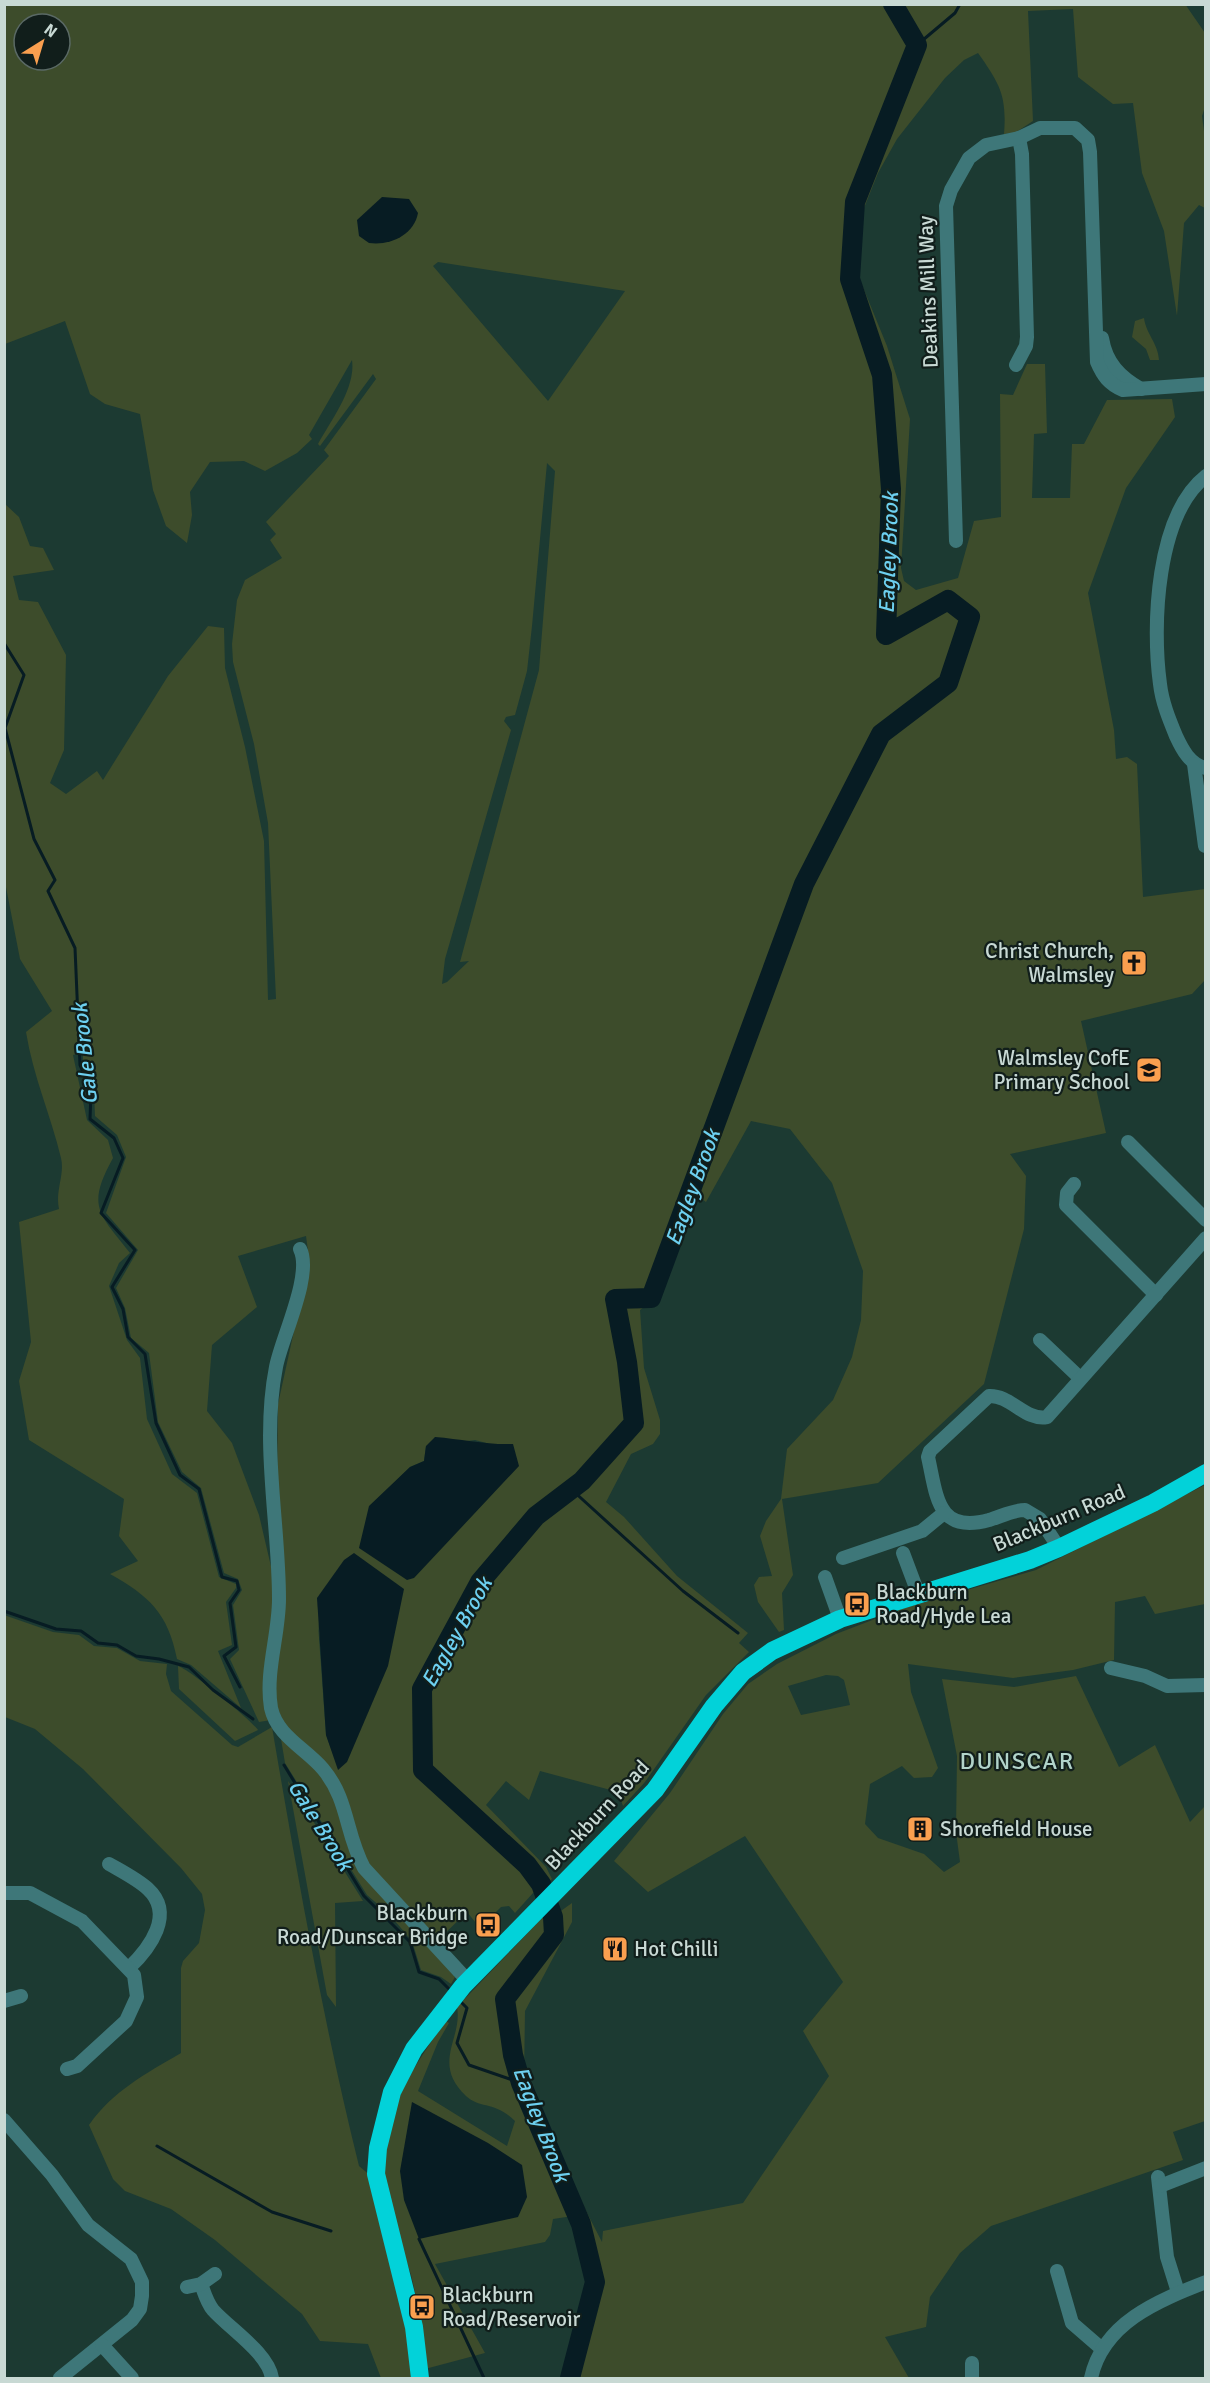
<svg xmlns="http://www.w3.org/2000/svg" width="1210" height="2383" viewBox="0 0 1210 2383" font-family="Signika,sans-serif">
	<rect width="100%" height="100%" fill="#1c3a32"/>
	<g fill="#3d4c2b" fill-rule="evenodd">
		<path d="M1185 4 1205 33 1206 104 1202 116 1206 146 1205 208 1199 205 1184 223 1177 316 1164 231 1142 173 1133 103 1113 104 1078 77 1073 9 1028 11 1033 121 1015 133 1004 134C1007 96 1000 84 978 53L964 60 945 78 897 139 878 173 860 218 858 275 887 346 910 419 901 568 904 581 916 590 958 578 974 521 1001 517 1000 394 1013 395 1027 364H1045L1047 433 1034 434 1032 498H1070L1072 444H1084L1107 400 1172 399 1175 417 1126 488 1088 593 1114 730 1116 759 1127 757 1137 764 1143 897 1205 889V980L1192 994 1081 1021 1106 1133 1010 1154 1026 1176 1024 1229 984 1384 878 1483 782 1499 793 1575 782 1593 784 1630 779 1632 758 1602 754 1585 759 1577 772 1576 760 1536 766 1521 781 1499 787 1449 833 1400 852 1357 861 1320 863 1271 832 1183 790 1129 751 1121 706 1202 695 1194 654 1300 640 1310 644 1368 660 1420V1434L653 1444 631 1454 606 1502 624 1517 677 1576 748 1633 739 1643 749 1652 706 1695 645 1782 623 1806 618 1792 540 1771 529 1800 506 1781 486 1805 546 1867 552 1879 533 1893 515 1913 509 1906 501 1907 480 1928 467 1912 436 1942 367 1866 347 1798 282 1726 274 1708 278 1404 299 1308 308 1251 306 1236 238 1256 257 1307 212 1345 207 1411 232 1443 259 1515 273 1575 271 1720 259 1722 230 1659 239 1650 233 1605 242 1590 238 1579 224 1573 201 1488 182 1472 158 1422 149 1353 131 1338 125 1308 116 1288 138 1250 106 1213 126 1157 117 1135 95 1116 94 1092 83 1062V1052L73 1055 87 1120 108 1140 113 1158C86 1207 99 1213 130 1253L119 1263 109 1286 127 1340 140 1358 147 1419 172 1474 197 1493 219 1577 236 1584V1588L226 1602 232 1645 218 1651 241 1708 191 1665 177 1659C168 1613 149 1596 110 1574L138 1561 119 1536 124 1499 29 1440 19 1381 31 1342 19 1222 59 1209C55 1191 65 1174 61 1158 51 1116 33 1076 26 1032L52 1011 20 959 5 882V504L19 517 30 546 43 548 54 570 13 576 19 600 38 602 66 655 64 750 50 783 66 794 97 771 103 780 168 676 208 626 224 628 225 668 245 747 264 841 268 1000 276 999 268 823 254 744 233 662 232 644 237 600 245 580 282 558 270 540 276 534 266 522 329 456 324 450 376 379 373 374 320 446 318 444C331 420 356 388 352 360L309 435 312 439 297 453 265 471 244 461 210 462 190 492 192 515 187 543 166 526 153 490 140 414 105 404 90 394 65 321 5 344V5ZM24 24H60V60H24ZM438 262 625 291 548 401 433 266ZM547 463 555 471 539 670 460 962 469 961 447 982 442 984 445 959 511 730 504 721 506 717 515 715 527 671 532 626ZM475 1440 494 1445 513 1444 397 1480 410 1467 424 1461 426 1446ZM318 1624 339 1770 326 1735Z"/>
		<path d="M1144 318C1146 334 1158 343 1159 360H1150L1146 349 1132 337 1135 321Z"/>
		<path d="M1205 1485V1604L1155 1614 1145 1596 1115 1602 1114 1660 1073 1670 1013 1678 908 1664 911 1692 938 1768 932 1777 914 1778 902 1766 870 1784 865 1824 878 1838 924 1854 944 1872 960 1862 956 1832 957 1756 942 1679 1014 1687 1076 1676 1119 1767 1155 1745 1190 1822 1205 1806V2121L1173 2132 1183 2160 991 2226 960 2253 930 2297 926 2327 885 2337 909 2378H575L600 2280 586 2223 546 2133 602 2242 603 2231 743 2203 829 2076 803 2031 843 1982 745 1836 648 1892 614 1861 670 1793 723 1714 748 1684 777 1664 836 1634 901 1609 1036 1570ZM826 1675 838 1676 844 1680 850 1705 801 1715 788 1686Z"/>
		<path d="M4 1615 53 1632 79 1635 94 1646 117 1648 140 1661 167 1664 166 1674 171 1691 232 1745 238 1747 272 1727C297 1874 323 2021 359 2166L372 2177 411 2336 414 2378H381L368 2344 320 2341 302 2314 215 2240 171 2209 125 2191 113 2179 89 2125C113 2091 145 2074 181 2053V1968L183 1961 199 1943 205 1910 202 1894 181 1868 83 1769 35 1729 5 1717Z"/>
		<path d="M178 1666C189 1669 251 1720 258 1730L235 1741 179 1689Z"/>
		<polygon points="280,1733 320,1771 338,1801 347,1841 455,1977 451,1984 441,1977 421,1970 412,1941 389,1914 367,1895 285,1763"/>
		<polygon points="288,1781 363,1901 335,1903 336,2007 327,1995"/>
		<polygon points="572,1903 572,1922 525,2011 524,2079 517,2052 510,2001 558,1939 558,1913"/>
		<path d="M544 1916 549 1935 498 1997 511 2071 573 2216 553 2219 550 2235 545 2242 435 2264 485 2353 425 2369C422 2336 419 2306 411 2275 401 2239 382 2203 383 2165 384 2110 415 2064 446 2021L449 2023 438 2042 418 2091 507 2146 515 2121C495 2101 480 2109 466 2096 431 2063 463 2038 457 2007Z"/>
	</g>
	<g fill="#071c23">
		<path d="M382 197 409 199 418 213C414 235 390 246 369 243L359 236 357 220Z"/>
		<path d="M435 1437C461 1439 487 1445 513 1444L519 1466 414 1578 407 1580 359 1548 369 1506 410 1467 424 1461 426 1446Z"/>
		<polygon points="354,1553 404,1589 388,1666 347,1762 338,1770 326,1735 317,1598 344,1560"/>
		<polygon points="412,2102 488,2143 522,2165 527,2197 518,2217 419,2239 404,2200 400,2171"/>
	</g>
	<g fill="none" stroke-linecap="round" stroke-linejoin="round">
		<g stroke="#071c23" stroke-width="3">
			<polyline points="917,45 955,13 960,4"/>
			<polyline points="4,643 24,675 5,728 34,839 55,880 48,891 75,948 80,1065 91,1092 90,1119 114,1138 123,1158 101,1213 135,1250 112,1287 123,1309 128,1337 145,1354 156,1423 180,1475 199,1489 222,1577 237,1581 239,1590 230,1603 236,1647 224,1656 240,1687"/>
			<polyline points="571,1489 683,1591 738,1633"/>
			<polyline points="4,1611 56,1629 81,1631 98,1643 117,1645 136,1656 159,1659 189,1667 213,1690 253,1719"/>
			<polyline points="284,1765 364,1896 410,1942 419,1972 439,1979 452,1992"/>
			<polyline points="460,2001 467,2008 457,2043 469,2065 521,2083"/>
			<polyline points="157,2146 272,2212 331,2231"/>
			<polyline points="419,2239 484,2378"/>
		</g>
		<polyline stroke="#071c23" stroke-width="20" points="570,2378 595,2282 581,2224 521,2083 513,2055 505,1999 554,1935 553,1917 541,1884 527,1865 423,1770 422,1689 480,1582 536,1516 582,1481 634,1423 627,1362 615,1299 651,1298 804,884 881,734 948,683 970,617 948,600 886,635 891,489 882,375 850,279 855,202 917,45 893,4"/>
		<g stroke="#3e7779" stroke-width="14">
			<path d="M1102 338C1106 363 1120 377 1141 389"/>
			<polyline points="1016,365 1026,346 1027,337 1022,154 1019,138"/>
			<path d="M1206 476C1156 515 1152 626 1160 684 1162 702 1169 719 1176 736 1182 749 1190 765 1206 768"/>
			<path d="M956 541 946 206 951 190 969 158 986 145 1019 138 1040 128H1075L1088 140 1090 152 1097 362C1103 376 1109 384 1123 390L1206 384"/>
			<polyline points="1194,764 1205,846"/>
			<polyline points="1128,1142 1206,1220"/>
			<polyline points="1074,1184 1067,1193 1066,1205 1156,1295"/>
			<path d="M300 1249C313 1275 281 1339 276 1367 261 1443 279 1523 279 1599 279 1635 265 1672 271 1708 277 1736 305 1748 323 1769 349 1800 345 1833 364 1868L468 1981"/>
			<polyline points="1040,1340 1080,1378"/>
			<path d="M1059 1548 1040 1519 1025 1510C1013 1510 1002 1516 989 1520 937 1534 937 1497 928 1457L930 1451 989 1396C1011 1395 1025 1421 1047 1417L1206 1238"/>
			<polyline points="903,1553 918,1593"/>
			<polyline points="843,1558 922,1531 944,1513"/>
			<polyline points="825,1577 840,1619"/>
			<polyline points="1111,1668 1145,1676 1167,1686 1206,1685"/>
			<path d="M109 1864C121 1871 137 1879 148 1889 175 1914 150 1948 129 1968"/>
			<polyline points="4,1893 30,1893 82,1921 134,1975 137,1997 126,2021 77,2066 67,2069"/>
			<polyline points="4,2001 21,1996"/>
			<polyline points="4,2120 52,2175 88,2225 131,2259 142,2282 142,2296 140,2309 132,2320 60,2378"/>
			<polyline points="1158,2177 1167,2257 1178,2292"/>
			<polyline points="1160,2186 1206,2168"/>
			<polyline points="1057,2271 1072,2323 1102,2349"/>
			<path d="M201 2284C204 2292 207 2303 213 2310 230 2329 268 2353 272 2378"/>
			<polyline points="187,2287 201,2284 215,2274"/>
			<polyline points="102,2345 132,2378"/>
			<polyline points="972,2378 972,2363"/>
			<path d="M1091 2378C1103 2323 1157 2301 1206 2282"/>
		</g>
		<polyline stroke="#02d2d9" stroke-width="18" points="420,2378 414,2327 376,2174 378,2148 392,2092 414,2049 463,1986 655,1790 714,1706 743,1672 772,1651 840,1619 1030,1560 1059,1548 1153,1503 1206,1473"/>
	</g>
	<defs>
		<symbol id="church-square" viewBox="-11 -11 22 22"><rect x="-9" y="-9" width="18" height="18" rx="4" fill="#fa9f4f" stroke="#111e1b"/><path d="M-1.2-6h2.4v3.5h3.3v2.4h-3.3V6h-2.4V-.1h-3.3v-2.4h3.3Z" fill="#111"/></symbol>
		<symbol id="school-square" viewBox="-11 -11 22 22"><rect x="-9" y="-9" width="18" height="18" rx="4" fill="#fa9f4f" stroke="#111e1b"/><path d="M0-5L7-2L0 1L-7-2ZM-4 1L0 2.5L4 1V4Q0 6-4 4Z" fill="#111"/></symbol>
		<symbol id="bus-square" viewBox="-11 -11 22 22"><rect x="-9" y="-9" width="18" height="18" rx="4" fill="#fa9f4f" stroke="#111e1b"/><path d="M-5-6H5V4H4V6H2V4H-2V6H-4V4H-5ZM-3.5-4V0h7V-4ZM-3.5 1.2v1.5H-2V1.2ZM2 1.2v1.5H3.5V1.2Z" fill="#111"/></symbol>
		<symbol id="building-square" viewBox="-11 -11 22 22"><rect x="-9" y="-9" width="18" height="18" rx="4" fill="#fa9f4f" stroke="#111e1b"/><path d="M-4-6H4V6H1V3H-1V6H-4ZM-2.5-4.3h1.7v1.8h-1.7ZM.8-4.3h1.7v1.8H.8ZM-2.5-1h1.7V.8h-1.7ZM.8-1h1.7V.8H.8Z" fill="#111"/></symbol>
		<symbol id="restaurant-square" viewBox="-11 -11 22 22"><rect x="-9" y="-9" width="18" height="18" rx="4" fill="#fa9f4f" stroke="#111e1b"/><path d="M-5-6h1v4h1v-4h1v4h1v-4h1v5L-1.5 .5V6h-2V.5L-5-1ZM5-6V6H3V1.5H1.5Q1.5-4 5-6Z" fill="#111"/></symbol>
	</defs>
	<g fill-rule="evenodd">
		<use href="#church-square" x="1119" y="948" width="30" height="30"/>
		<use href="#school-square" x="1134" y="1055" width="30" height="30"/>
		<use href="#bus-square" x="842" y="1589" width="30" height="30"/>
		<use href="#building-square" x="905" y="1814" width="30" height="30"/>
		<use href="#bus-square" x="473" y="1910" width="30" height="30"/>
		<use href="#restaurant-square" x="600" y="1934" width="30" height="30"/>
		<use href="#bus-square" x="407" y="2292" width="30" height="30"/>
	</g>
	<g text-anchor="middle" stroke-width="4.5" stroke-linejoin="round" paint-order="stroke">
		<g font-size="21" fill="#c8d9d4" stroke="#111e1b">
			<text transform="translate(928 292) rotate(-92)" y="7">Deakins Mill Way</text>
			<text transform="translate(1059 1518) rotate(-23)" y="7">Blackburn Road</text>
			<text transform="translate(597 1815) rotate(-47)" y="7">Blackburn Road</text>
		</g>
		<g font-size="21" fill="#c8d9d4" stroke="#111e1b" text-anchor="start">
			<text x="1114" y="958" text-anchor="end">Christ Church,<tspan x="1114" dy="24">Walmsley</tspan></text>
			<text x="1130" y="1065" text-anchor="end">Walmsley CofE<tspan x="1130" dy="24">Primary School</tspan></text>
			<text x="876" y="1599">Blackburn<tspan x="876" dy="24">Road/Hyde Lea</tspan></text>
			<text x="940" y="1836">Shorefield House</text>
			<text x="468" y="1920" text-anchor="end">Blackburn<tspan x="468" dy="24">Road/Dunscar Bridge</tspan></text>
			<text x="634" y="1956">Hot Chilli</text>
			<text x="442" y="2302">Blackburn<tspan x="442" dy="24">Road/Reservoir</tspan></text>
		</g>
		<g font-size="22" font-style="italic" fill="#6dd0f0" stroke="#111e1b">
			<text transform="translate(888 553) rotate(-88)" y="8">Eagley Brook</text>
			<text transform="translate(84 1054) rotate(-96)" y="8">Gale Brook</text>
			<text transform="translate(692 1187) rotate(-70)" y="8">Eagley Brook</text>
			<text transform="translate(456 1632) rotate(-61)" y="8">Eagley Brook</text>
			<text transform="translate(321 1825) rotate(58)" y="8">Gale Brook</text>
			<text transform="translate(542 2124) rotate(69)" y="8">Eagley Brook</text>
		</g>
		<g font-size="24" letter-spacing="1.5" fill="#b2d4ca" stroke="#111e1b">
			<text x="1017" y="1769">DUNSCAR</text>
		</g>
	</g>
	<rect width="1210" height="2383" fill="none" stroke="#c8d9d4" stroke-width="12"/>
	<g transform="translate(42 42) rotate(37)"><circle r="28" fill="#111e1b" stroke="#5a6965" stroke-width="1.5"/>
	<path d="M0-4.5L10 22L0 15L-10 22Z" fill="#fa9f4f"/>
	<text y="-9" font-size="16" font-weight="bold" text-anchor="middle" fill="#c8d9d4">N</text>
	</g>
</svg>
